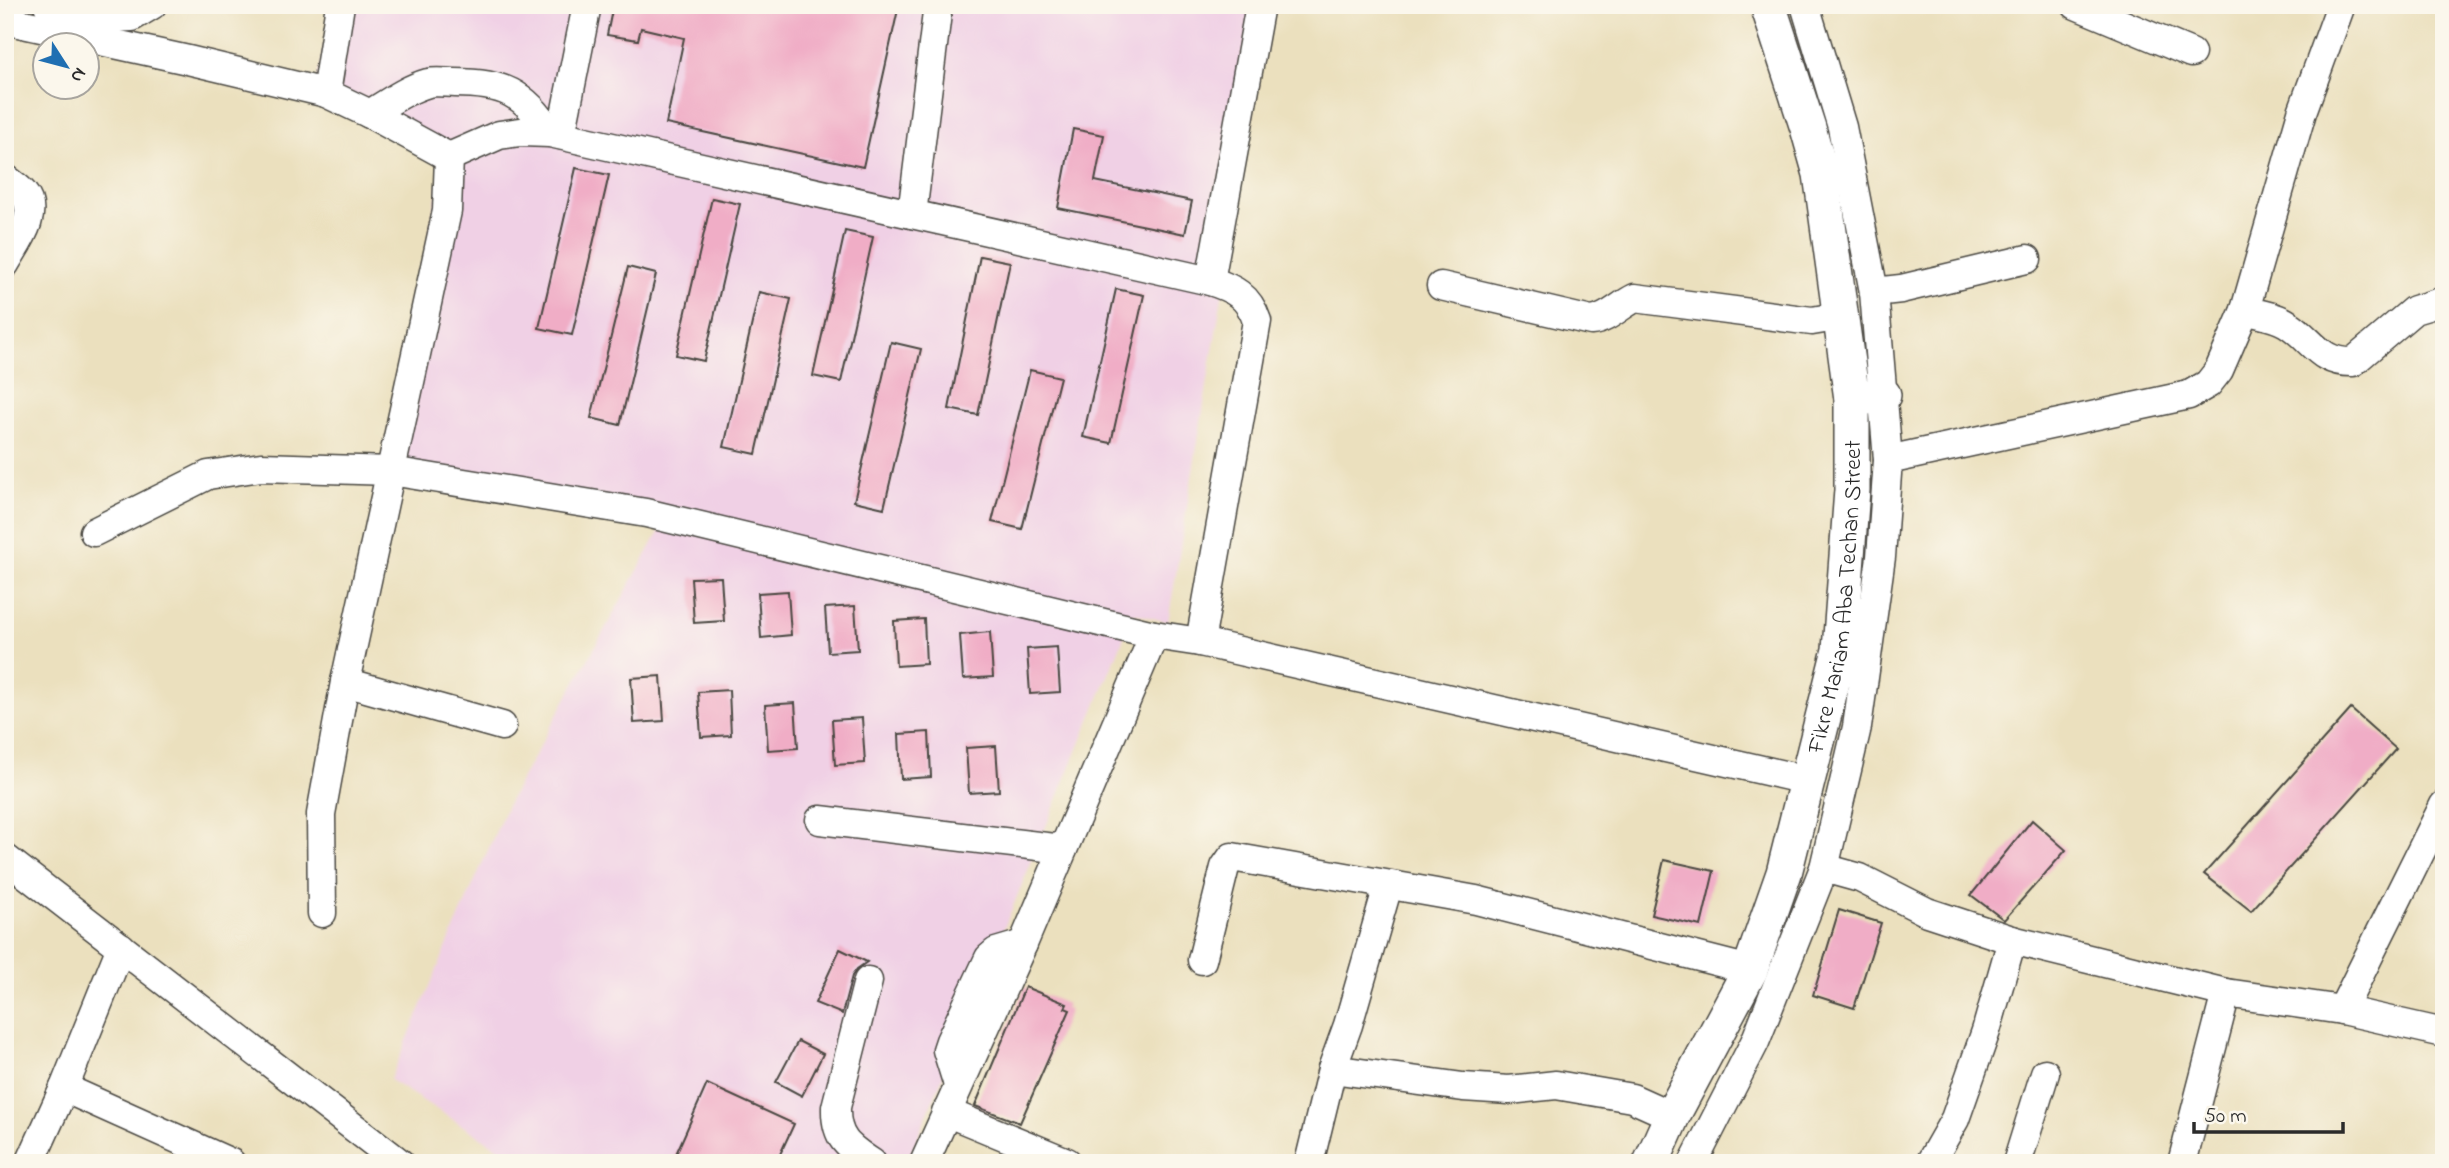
<svg xmlns="http://www.w3.org/2000/svg" width="2449" height="1168" viewBox="0 0 2449 1168" font-family="'Indie Flower',sans-serif">
	<rect width="100%" height="100%" fill="#fbf7ec"/>
	<filter id="ink" filterUnits="userSpaceOnUse"><feTurbulence type="fractalNoise" baseFrequency=".0143" numOctaves="2"/><feDisplacementMap in="SourceGraphic" scale="14" xChannelSelector="R" yChannelSelector="G"/><feConvolveMatrix kernelMatrix="1 2 1 2 8 2 1 2 1" color-interpolation-filters="sRGB"/></filter>
	<filter id="wash" filterUnits="userSpaceOnUse"><feTurbulence type="fractalNoise" baseFrequency=".00686" numOctaves="4" result="noise"/><feDisplacementMap in="SourceGraphic" scale="28" xChannelSelector="R" yChannelSelector="G"/><feGaussianBlur stdDeviation="1.57" result="paint"/><feColorMatrix in="noise" values="0 0 0 0 0 0 0 0 0 0 0 0 0 0 0 0 0 1.4 0 .05"/><feComposite in="paint" operator="in"/></filter>
	<g filter="url(#wash)">
		<rect width="100%" height="100%" fill="#ebe0be"/>
		<polygon fill="#f0d0e5" points="335,5 1270,5 1168,622 1134,613 907,1163 522,1163 390,1080 508,803 662,527 386,462 443,162 312,98"/>
		<g id="blocks">
			<g fill="#f0adc6">
				<polygon points="613,5 899,5 863,167 666,124 684,38 641,28 638,40 607,35"/>
				<polygon points="1073,129 1104,135 1095,181 1192,201 1185,234 1058,208"/>
				<polygon points="576,168 609,175 572,335 539,328"/>
				<polygon points="712,198 740,204 704,361 676,355"/>
				<polygon points="845,231 873,237 841,382 813,376"/>
				<polygon points="980,256 1010,262 978,415 949,409"/>
				<polygon points="628,267 656,274 620,425 591,418"/>
				<polygon points="1116,289 1144,295 1111,443 1083,437"/>
				<polygon points="759,292 791,299 756,454 724,447"/>
				<polygon points="891,342 921,349 884,508 854,501"/>
				<polygon points="1030,370 1060,377 1022,529 992,522"/>
				<polygon points="721,577 724,621 694,623 691,578"/>
				<polygon points="788,591 791,635 761,638 758,593"/>
				<polygon points="855,606 858,650 828,652 825,608"/>
				<polygon points="924,619 926,664 896,666 894,621"/>
				<polygon points="990,632 993,677 963,679 960,635"/>
				<polygon points="1057,647 1060,692 1030,694 1027,649"/>
				<polygon points="661,676 664,721 634,723 631,678"/>
				<polygon points="729,690 731,735 701,737 698,692"/>
				<polygon points="795,703 798,748 768,750 765,705"/>
				<polygon points="2351,709 2396,749 2251,911 2204,874"/>
				<polygon points="862,718 865,763 835,765 832,720"/>
				<polygon points="929,732 931,777 901,779 899,734"/>
				<polygon points="996,746 999,791 969,793 966,748"/>
				<polygon points="2032,820 2066,850 2004,920 1971,895"/>
				<polygon points="1664,860 1714,871 1701,926 1651,915"/>
				<polygon points="1839,910 1881,923 1854,1008 1813,995"/>
				<polygon points="840,949 867,962 857,969 852,976 842,1014 815,1003"/>
				<polygon points="1025,987 1067,1004 1065,1008 1070,1010 1020,1123 975,1106"/>
				<polygon points="798,1041 823,1054 802,1096 776,1082"/>
				<polygon points="707,1084 794,1124 776,1163 672,1163"/>
			</g>
		</g>
	</g>
	<g filter="url(#ink)">
		<use href="#blocks" fill-opacity="0" stroke="#484641" stroke-width="2"/>
		<g fill="none" stroke-linecap="round" stroke-linejoin="round">
			<defs>
				<g id="minor">
					<polyline points="48,5 110,18 132,17 152,5"/>
					<polyline points="2076,5 2191,53"/>
					<path d="M2341 5 2302 112 2245 310C2258 314 2277 316 2288 324 2313 340 2319 363 2353 362L2414 310 2444 301"/>
					<polyline points="5,20 188,60 326,93 370,114 449,157"/>
					<polyline points="326,93 340,5"/>
					<path d="M370 114C389 102 407 89 428 83 436 81 447 83 455 83 502 83 525 92 550 133"/>
					<polyline points="561,135 587,5"/>
					<path d="M449 157 499 135 520 132 550 133 1210 281C1233 288 1249 296 1257 321L1200 642"/>
					<path d="M5 178C11 183 18 187 23 193 41 214 16 244 5 264"/>
					<polyline points="912,214 938,5"/>
					<polyline points="1210,281 1260,5"/>
					<path d="M1441 286 1591 321C1607 320 1620 305 1635 298L1812 321 1842 316"/>
					<polyline points="1874,292 1901,289 2027,259"/>
					<polyline points="1888,460 2189,395 2208,384 2219,370 2245,310"/>
					<polyline points="94,532 208,475 261,467 391,471 646,513 1154,635 1200,642 1806,780"/>
					<polyline points="345,682 502,726"/>
					<polyline points="820,820 1063,849"/>
					<polyline points="5,858 400,1163"/>
					<polyline points="1824,868 1860,878 1927,912 2012,940 2226,993 2342,1010 2444,1033"/>
					<polyline points="322,913 321,814 345,682 447,211 449,157"/>
					<polyline points="1202,960 1225,867 1232,857 1476,900 1750,970"/>
					<path d="M868 981 836 1107C835 1138 848 1147 872 1163"/>
					<polyline points="2342,1010 2444,805"/>
					<polyline points="1332,1069 1463,1087 1509,1090 1556,1085 1632,1098 1672,1116"/>
					<polyline points="958,1085 947,1050 950,1041 989,958 996,952 1023,944"/>
					<polyline points="64,1088 231,1163"/>
					<polyline points="946,1112 1067,1162"/>
					<polyline points="30,1163 64,1088 121,947"/>
					<polyline points="924,1163 1023,944 1154,635"/>
					<polyline points="1309,1163 1332,1069 1348,1025 1388,886"/>
					<polyline points="1693,1163 1755,1042 1824,868 1857,727 1881,557 1888,460 1874,292 1842,127 1805,5"/>
					<polyline points="1930,1163 1955,1119 1986,1031 2012,940"/>
					<polyline points="2017,1163 2045,1073"/>
					<polyline points="2182,1163 2226,993"/>
				</g>
				<g id="major">
					<polyline points="1852,399 1883,395"/>
					<path id="s1" d="M1651 1163 1672 1116 1750 970 1784 873 1840 650 1852 490V399L1821 174 1808 128 1768 5"/>
				</g>
			</defs>
			<use href="#minor" stroke="#484641" stroke-width="31"/>
			<use href="#major" stroke="#484641" stroke-width="38"/>
			<use href="#minor" stroke="#fff" stroke-width="28"/>
			<use href="#major" stroke="#fff" stroke-width="35"/>
		</g>
	</g>
	<g text-anchor="middle" stroke-width="7" stroke-linejoin="round" paint-order="stroke">
		<g font-size="24" fill="#2b2b2b" stroke="#fbf7ec">
			<text dy="8" stroke="none"><textPath href="#s1" startOffset="602">Fikre Mariam Aba Techan Street</textPath></text>
		</g>
	</g>
	<rect width="2449" height="1168" fill="none" stroke="#fbf7ec" stroke-width="28"/>
	<g transform="translate(66 66) rotate(126)"><circle r="33" fill="#fbf7ec" stroke="#a8a59f" stroke-width="2"/>
	<path d="M0-5L12 26L0 18L-12 26Z" fill="#1f6fb2"/>
	<text y="-10" font-size="19" font-weight="bold" text-anchor="middle" fill="#2b2b2b">N</text>
	</g>
	<path d="M2194 1122v10h149v-10" fill="none" stroke="#2b2b2b" stroke-width="3.5"/>
	<text x="2204" y="1122" font-size="21" fill="#2b2b2b" stroke="#fbf7ec" stroke-width="5" paint-order="stroke">50 m</text>
</svg>
